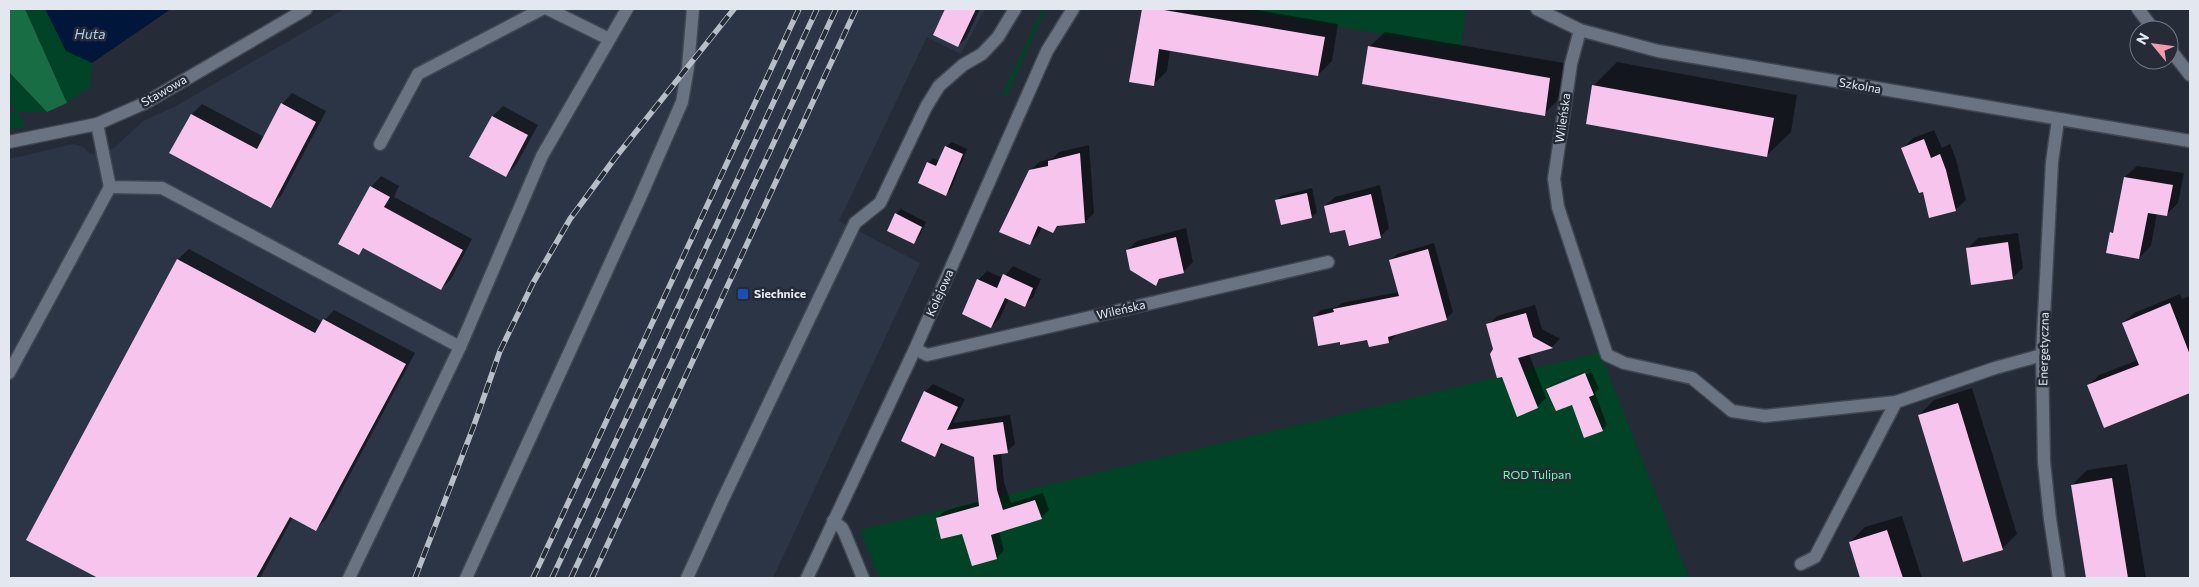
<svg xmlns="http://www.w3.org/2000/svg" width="2199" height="587" viewBox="0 0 2199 587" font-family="Commissioner,sans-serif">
	<rect width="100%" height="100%" fill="#252c38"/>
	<polygon fill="#2b3546" points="344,9 985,9 961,54 927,37 839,221 920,263 773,578 9,578 9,159 74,144 83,147 91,155 114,148 143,121 176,106"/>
	<g fill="#014326">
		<polygon points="25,9 45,9 66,50 92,63 90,87 67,103"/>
		<polygon points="1042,9 1046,9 1006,97 1002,95"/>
		<polygon points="1237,9 1466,9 1461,48"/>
		<polygon points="9,72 47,112 17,112 26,126 9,130 9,113 16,112 9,101"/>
		<polygon points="1600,353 1689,578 879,578 860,530"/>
	</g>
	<polygon fill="#186d44" points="9,9 25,9 67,103 47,112 9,72"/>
	<polygon fill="#00163b" points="45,9 171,9 92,63 66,51"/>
	<g fill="#0007" fill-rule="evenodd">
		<polygon points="947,9 980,9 966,38 958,46 935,35"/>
		<polygon points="1143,9 1252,9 1338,24 1332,61 1318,75 1170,50 1167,71 1153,85 1131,81"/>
		<polygon points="1385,32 1564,63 1559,99 1544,114 1369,47"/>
		<polygon points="1617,62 1797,95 1791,132 1767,155 1593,86"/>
		<polygon points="292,93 326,111 281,196 270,206 192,114 202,104 264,137 282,104"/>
		<polygon points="503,106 538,125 516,165 506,175 471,157 493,116"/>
		<polygon points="1934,130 1942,148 1950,144 1956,159 1966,200 1955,210 1924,190 1903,148 1913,138"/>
		<polygon points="952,142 967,149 951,189 946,194 928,163 933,158 940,161 946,147"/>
		<polygon points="1089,145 1094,213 1085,222 1060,224 1053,232 1042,227 1038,235 1029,244 1030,171 1039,162 1053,158 1059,152"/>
		<polygon points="2137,166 2184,173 2178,203 2166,215 2157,213 2151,246 2139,258 2111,233 2115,228 2125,177"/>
		<polygon points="381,176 399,186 394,197 472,239 451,279 441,289 364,248 359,253 371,187"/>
		<polygon points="1380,185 1389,228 1380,237 1346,228 1325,206 1335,197"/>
		<polygon points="1312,188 1317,212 1312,217 1276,201 1281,196"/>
		<polygon points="901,209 926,222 919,237 914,242 896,214"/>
		<polygon points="1186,228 1193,262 1183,272 1163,277 1155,284 1127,250 1137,241"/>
		<polygon points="2018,233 2023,268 2012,278 1967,249 1978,238"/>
		<polygon points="1434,243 1453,312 1446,319 1396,335 1389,342 1370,345 1368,338 1341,340 1314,317 1321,310 1337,307 1341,303 1399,292 1390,261 1397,254"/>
		<polygon points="189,249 323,322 334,310 415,353 326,519 316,529 293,517 260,578 101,578 28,539 178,259"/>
		<polygon points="1013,266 1041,279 1033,297 1024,306 1009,298 1000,318 991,327 978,280 987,271 1003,278"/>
		<polygon points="2180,294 2182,299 2190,296 2190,392 2105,426 2089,385 2099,375 2138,360 2123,323 2134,313"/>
		<polygon points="1535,305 1542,329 1560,339 1552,347 1529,354 1546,398 1537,407 1494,349 1488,325 1497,316"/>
		<path d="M1590 369 1599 389 1595 393 1607 425 1602 430 1573 403 1548 389 1553 384ZM1591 369 1592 372 1552 388V385Z"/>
		<polygon points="933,384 965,399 953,423 1010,415 1015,444 1007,451 1001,452 1004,482 1011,503 1043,493 1049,510 1041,518 999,531 1004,550 997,558 972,564 963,532 937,518 945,511 980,501 976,456 944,443 934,455 925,392"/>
		<polygon points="1972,388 2017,534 2002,549 1919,415 1934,400"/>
		<polygon points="2127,464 2146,578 2087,578 2072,485 2087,470"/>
		<polygon points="1902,516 1922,578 1861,578 1850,542 1865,527"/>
	</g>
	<g fill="#f6c4ed">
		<polygon points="945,9 976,9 958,47 933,35"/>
		<polygon points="1142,9 1158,9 1325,37 1318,76 1159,49 1154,86 1129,82"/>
		<polygon points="1368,46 1550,78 1545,116 1362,84"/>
		<polygon points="1592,85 1774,118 1767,157 1586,124"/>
		<polygon points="281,103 316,122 271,208 169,153 191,114 257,149"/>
		<polygon points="492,116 528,135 506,177 469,157"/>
		<polygon points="1924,139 1931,158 1940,154 1946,170 1956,211 1929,218 1923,192 1919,193 1901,148"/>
		<polygon points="945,146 963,154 946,196 918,183 927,162 936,166"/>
		<polygon points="1080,153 1085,223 1057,226 1053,233 1038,226 1030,245 999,232 1029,170 1048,166 1048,161"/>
		<polygon points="2124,177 2173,185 2167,216 2148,213 2139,259 2106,253 2110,232 2113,233"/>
		<polygon points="370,186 390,197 384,207 463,250 441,290 363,248 359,255 338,244"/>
		<polygon points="1307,193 1312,218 1281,225 1275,200"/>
		<polygon points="1371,194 1381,238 1349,246 1345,230 1330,233 1324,206"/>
		<polygon points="895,213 922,227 914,244 887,231"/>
		<polygon points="1176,237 1184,273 1159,279 1156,286 1130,270 1126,250"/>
		<polygon points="2008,242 2013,279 1971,285 1966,248"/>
		<polygon points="1428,249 1447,320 1388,337 1389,343 1369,347 1367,340 1340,345 1340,342 1318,346 1313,317 1334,312 1333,309 1399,296 1389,260"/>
		<polygon points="177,259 315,333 323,319 406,364 316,531 290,517 256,578 98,578 26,540"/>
		<polygon points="1003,274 1033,288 1025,307 1005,298 991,328 962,314 977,279 997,288"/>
		<polygon points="2170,303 2190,355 2190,393 2104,428 2087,385 2139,365 2122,323"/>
		<polygon points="1526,313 1533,337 1553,348 1518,358 1538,408 1517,417 1502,377 1497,378 1490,354 1493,349 1486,324"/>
		<polygon points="1585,373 1594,395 1589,397 1603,431 1584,438 1572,405 1556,411 1546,389"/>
		<polygon points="924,391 958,407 947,430 1003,422 1008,453 993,455 997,490 1003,510 1035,500 1042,519 991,535 997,559 972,566 962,534 941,539 936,518 979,506 974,457 941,443 935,457 901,441"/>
		<polygon points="1958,403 2003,550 1963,562 1918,415"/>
		<polygon points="2112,478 2128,578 2086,578 2071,485"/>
		<polygon points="1887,530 1903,578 1860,578 1849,542"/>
	</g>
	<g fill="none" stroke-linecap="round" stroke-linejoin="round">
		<defs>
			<g id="lane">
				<polyline points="548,9 609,39"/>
				<polyline points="97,124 110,187 162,188 460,347"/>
				<polyline points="380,144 418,74 542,9"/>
				<polyline points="1558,207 1607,355 1624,363 1692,378 1732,411 1765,416 1896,402"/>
				<polyline points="9,373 110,187"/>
				<polyline points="349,578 460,347 542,156 627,9"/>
				<polyline points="466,578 640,198 682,102 688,67 693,9"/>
				<polyline points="687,578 723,499 855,223"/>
			</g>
			<g id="street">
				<polyline points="1537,9 1580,30 1658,51 2190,141"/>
				<polyline points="2138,9 2154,30"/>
				<polyline points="2169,48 2190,75"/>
				<polyline points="2058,120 2052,162 2042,355 2044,462 2050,519 2059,578"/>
				<polyline points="9,142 97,124 145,103 306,9"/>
				<polyline points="1558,207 1554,179 1571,64 1580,30"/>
				<polyline points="855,223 880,203 926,107 939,86 963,65 982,54 998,37 1015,9"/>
				<polyline points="915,349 927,355 1328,262"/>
				<polyline points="833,521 842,528 845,534 863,578"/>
				<polyline points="1801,564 1815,557 1896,402 1995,368 2042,355"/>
			</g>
			<polyline id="secondary" points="807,578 915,349 1047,51 1073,9"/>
		</defs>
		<use href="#lane" stroke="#414751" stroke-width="15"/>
		<use href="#street" stroke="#414751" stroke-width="15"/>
		<use href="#secondary" stroke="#414751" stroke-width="15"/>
		<use href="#lane" stroke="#6a7381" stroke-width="12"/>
		<use href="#street" stroke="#6a7381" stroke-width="12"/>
		<use href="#secondary" stroke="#6a7381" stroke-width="12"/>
		<defs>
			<g id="rail">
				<polyline points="415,578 473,428 500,351 533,283 570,219 615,158 734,9"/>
				<polyline points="533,578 799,9"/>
				<polyline points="552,578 817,9"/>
				<polyline points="571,578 836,9"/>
				<polyline points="592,578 856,9"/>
			</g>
		</defs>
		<use href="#rail" stroke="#b8bec7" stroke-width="5.5"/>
		<use href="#rail" stroke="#252c38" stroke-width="4" stroke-dasharray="11" stroke-linecap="butt"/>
	</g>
	<rect fill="#1a4fb4" stroke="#252c38" stroke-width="2" x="737" y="288" width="12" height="12" rx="2.5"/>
	<g text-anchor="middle" stroke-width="5" stroke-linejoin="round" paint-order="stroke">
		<g font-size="12" fill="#e3e8f0" stroke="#252c38">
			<text transform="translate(1860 86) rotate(10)" y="4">Szkolna</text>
			<text transform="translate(164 91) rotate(-30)" y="4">Stawowa</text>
			<text transform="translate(1563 118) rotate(-82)" y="4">Wileńska</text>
			<text transform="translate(940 293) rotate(-66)" y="4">Kolejowa</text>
			<text transform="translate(1121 310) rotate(-13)" y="4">Wileńska</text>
			<text transform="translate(2044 349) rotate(-89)" y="4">Energetyczna</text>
		</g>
		<g font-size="12" font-weight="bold" fill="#e3e8f0" stroke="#252c38" text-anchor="start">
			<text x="754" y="298">Siechnice</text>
		</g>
		<g font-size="12" fill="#73fbb1" stroke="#252c38">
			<text x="1537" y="479">ROD Tulipan</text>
		</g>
		<g font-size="14" font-style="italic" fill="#adc9f0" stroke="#252c38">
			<text x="90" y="39">Huta</text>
		</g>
	</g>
	<rect width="2199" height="587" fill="none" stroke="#e3e8f0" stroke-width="20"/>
	<g transform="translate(2154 45) rotate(299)"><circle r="24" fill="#252c38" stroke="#717782"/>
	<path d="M0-4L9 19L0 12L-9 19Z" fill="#f29aae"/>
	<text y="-8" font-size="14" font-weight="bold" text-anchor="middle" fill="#e3e8f0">N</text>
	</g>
</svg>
